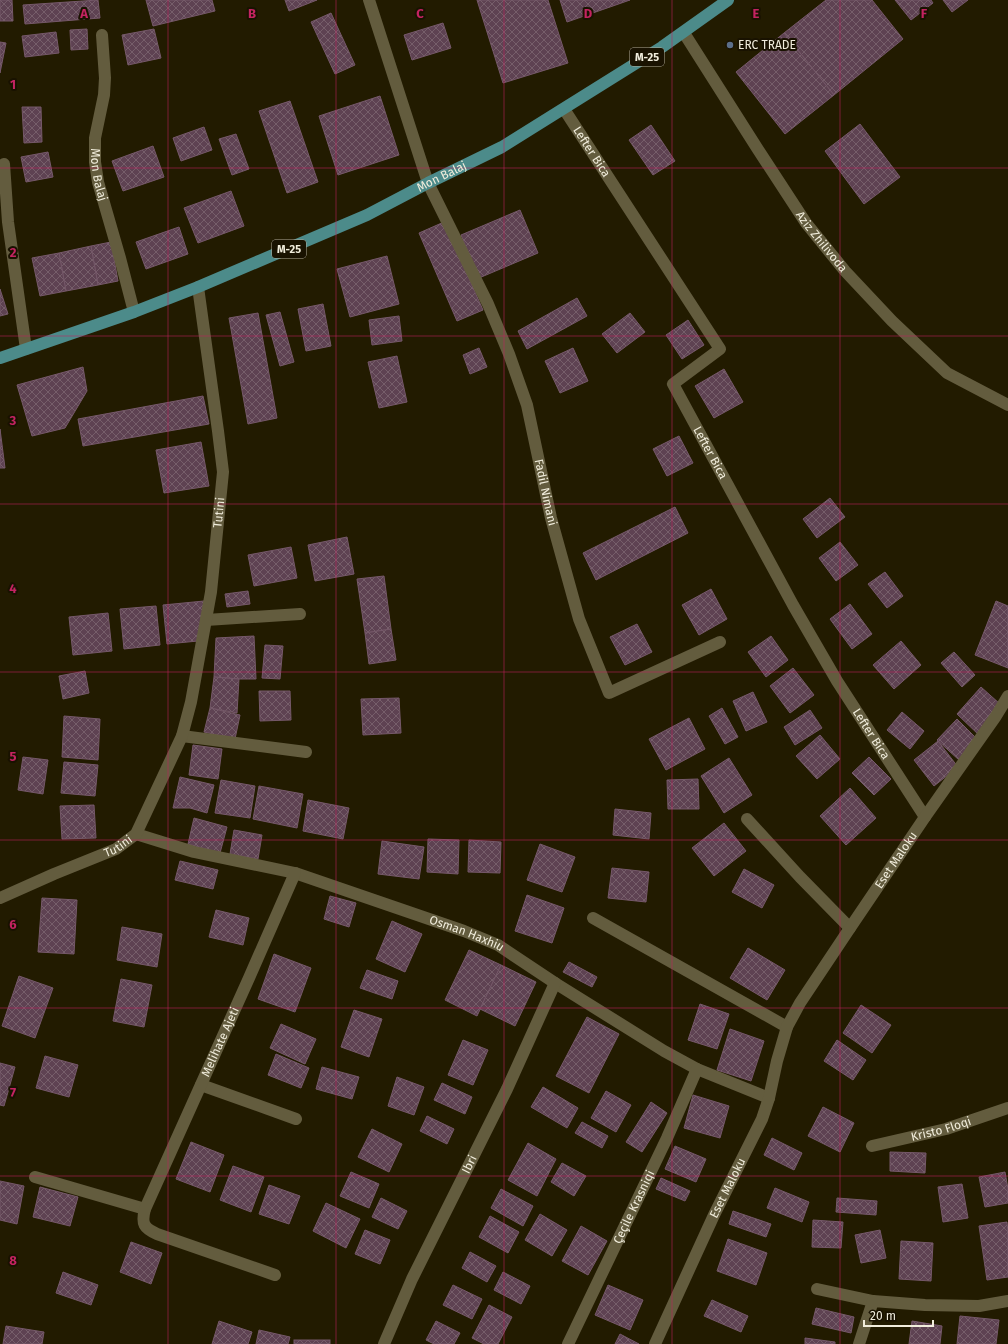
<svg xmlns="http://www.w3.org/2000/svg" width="1008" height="1344" viewBox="0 0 1008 1344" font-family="'Fira Sans',sans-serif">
	<defs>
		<pattern id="building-cross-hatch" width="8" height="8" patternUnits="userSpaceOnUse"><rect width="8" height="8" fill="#5e4252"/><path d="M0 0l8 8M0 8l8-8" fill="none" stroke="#765e6a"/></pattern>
	</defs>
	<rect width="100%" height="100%" fill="#221b00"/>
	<g fill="url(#building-cross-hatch)" stroke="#755869">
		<polygon points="0,0 12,0 13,21 0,21"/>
		<polygon points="98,0 100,18 25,24 23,5"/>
		<polygon points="146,0 212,0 215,11 153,26"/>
		<polygon points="285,0 317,0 289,11"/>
		<polygon points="477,0 548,0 568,63 503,83"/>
		<polygon points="560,0 630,0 567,22"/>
		<polygon points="826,0 872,0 903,39 834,95 784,33"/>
		<polygon points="895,0 931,0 933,3 911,20"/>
		<polygon points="943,0 968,0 952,12"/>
		<polygon points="331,13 355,65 335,74 311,22"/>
		<polygon points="443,23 451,48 412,60 404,35"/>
		<polygon points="87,29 88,49 71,50 70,30"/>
		<polygon points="154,29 161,58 128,65 122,35"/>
		<polygon points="56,32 59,53 25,57 22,36"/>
		<polygon points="784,33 834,95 785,134 736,72"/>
		<polygon points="0,42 6,43 0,73"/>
		<polygon points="380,96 399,155 338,175 319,116"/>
		<polygon points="290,101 318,182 287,193 259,111"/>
		<polygon points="22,107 41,107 42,142 24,143"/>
		<polygon points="860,124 900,177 864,204 825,151"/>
		<polygon points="651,125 675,161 653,175 629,140"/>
		<polygon points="204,127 212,150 181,161 173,138"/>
		<polygon points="236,134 249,169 232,175 219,139"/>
		<polygon points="153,146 164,177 123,191 112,161"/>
		<polygon points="48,152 53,177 26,182 21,157"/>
		<polygon points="231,191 244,226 198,243 184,208"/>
		<polygon points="520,210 538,253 479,278 461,235"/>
		<polygon points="444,222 483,310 457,321 419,233"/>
		<polygon points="179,227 188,254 146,269 136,242"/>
		<polygon points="111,242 118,281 98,285 91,246"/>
		<polygon points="91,246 98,285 66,291 59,253"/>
		<polygon points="59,253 66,291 40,296 32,258"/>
		<polygon points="387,256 399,304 350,317 337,269"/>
		<polygon points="0,289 8,314 0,316"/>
		<polygon points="577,298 587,316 527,349 518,331"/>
		<polygon points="323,304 331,346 306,351 298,309"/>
		<polygon points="280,312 294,362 280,366 266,315"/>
		<polygon points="258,313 277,418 248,424 229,318"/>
		<polygon points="630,313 645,332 617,353 602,334"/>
		<polygon points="399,316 402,341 372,345 369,320"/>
		<polygon points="688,320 704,345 682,359 666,335"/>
		<polygon points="479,348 487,367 470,374 463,355"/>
		<polygon points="573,348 588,381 560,393 545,361"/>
		<polygon points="397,356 407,402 379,408 368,362"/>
		<polygon points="83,367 87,391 65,428 32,436 17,385"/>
		<polygon points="724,369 743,402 714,418 695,386"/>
		<polygon points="203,396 209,424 83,446 78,419"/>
		<polygon points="0,429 5,468 0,468"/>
		<polygon points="679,436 693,463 667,476 653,449"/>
		<polygon points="201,442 209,486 164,493 156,450"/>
		<polygon points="830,498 845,517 817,538 803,519"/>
		<polygon points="675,507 688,533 596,580 583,553"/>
		<polygon points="347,537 354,574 315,581 308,545"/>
		<polygon points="840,542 858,565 836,581 819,558"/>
		<polygon points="291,547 297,578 254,586 248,555"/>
		<polygon points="885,572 903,596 887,608 868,584"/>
		<polygon points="384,576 391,629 365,633 357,579"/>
		<polygon points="711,589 727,619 699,635 682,605"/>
		<polygon points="248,591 250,604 227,607 225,594"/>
		<polygon points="204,601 198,641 167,644 163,605"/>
		<polygon points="996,601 1008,606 1008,668 975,655"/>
		<polygon points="850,604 872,634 852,649 830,619"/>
		<polygon points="156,606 160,645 124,649 120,609"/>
		<polygon points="108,613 112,651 73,655 69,617"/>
		<polygon points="637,624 652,652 625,665 610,637"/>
		<polygon points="391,629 396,660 369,664 365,633"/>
		<polygon points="254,636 256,679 239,679 214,677 216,638"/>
		<polygon points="771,636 788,660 766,677 748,652"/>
		<polygon points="901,641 921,665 894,689 873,665"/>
		<polygon points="265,645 283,646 280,679 262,678"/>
		<polygon points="954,652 975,675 962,687 941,663"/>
		<polygon points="793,668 814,695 790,713 770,686"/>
		<polygon points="85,671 89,693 63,699 59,676"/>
		<polygon points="214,677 239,679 237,713 210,708"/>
		<polygon points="981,687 1000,704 980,736 957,714"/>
		<polygon points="259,691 290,691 291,720 260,721"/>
		<polygon points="753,692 767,722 746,731 733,701"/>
		<polygon points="399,698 401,733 363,735 361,699"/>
		<polygon points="210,708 240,715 235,739 204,732"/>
		<polygon points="722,708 738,737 725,744 709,716"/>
		<polygon points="810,710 822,728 795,745 784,727"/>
		<polygon points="902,712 924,731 910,749 887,730"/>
		<polygon points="64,716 100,719 98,760 62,757"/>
		<polygon points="689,718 705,749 666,770 649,739"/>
		<polygon points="957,719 978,740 959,760 937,740"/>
		<polygon points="820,735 840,759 817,779 796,756"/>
		<polygon points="938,741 958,767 934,786 914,760"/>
		<polygon points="193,745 222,749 218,779 189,775"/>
		<polygon points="23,757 48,760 43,794 18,790"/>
		<polygon points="869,757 891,779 874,795 852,773"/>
		<polygon points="729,758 752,795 724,813 701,776"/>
		<polygon points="64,762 98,765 95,796 61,793"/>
		<polygon points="180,777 214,785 207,813 190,808 173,808"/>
		<polygon points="698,779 699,809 668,809 667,780"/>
		<polygon points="221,780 255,786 250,818 215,813"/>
		<polygon points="259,786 303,794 297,828 253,819"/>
		<polygon points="850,788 876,818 846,845 820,816"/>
		<polygon points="308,800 349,808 343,839 303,831"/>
		<polygon points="94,805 96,838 62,839 60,806"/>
		<polygon points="615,809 651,813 649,839 613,835"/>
		<polygon points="194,818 227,827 220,853 188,844"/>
		<polygon points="724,823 746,851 714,876 692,848"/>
		<polygon points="234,830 262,835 258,859 230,854"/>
		<polygon points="428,839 459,840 458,874 427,872"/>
		<polygon points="469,840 501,842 500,873 468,872"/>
		<polygon points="382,841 424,847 419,879 378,874"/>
		<polygon points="540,844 575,857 562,892 527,880"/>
		<polygon points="180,861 218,870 213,889 175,880"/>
		<polygon points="612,868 649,872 646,902 608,898"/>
		<polygon points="744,869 774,885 762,908 732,892"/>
		<polygon points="527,895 564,908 552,943 515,931"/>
		<polygon points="330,896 356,903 349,927 324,919"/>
		<polygon points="42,898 77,900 74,954 38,952"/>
		<polygon points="216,910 249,918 243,945 209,937"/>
		<polygon points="392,921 422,934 405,972 376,959"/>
		<polygon points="122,927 162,934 157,967 117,960"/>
		<polygon points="748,948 785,970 767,1000 730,978"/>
		<polygon points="469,950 501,965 477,1016 445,1000"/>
		<polygon points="274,954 311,968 295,1012 258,999"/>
		<polygon points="569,962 597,977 592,987 563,972"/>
		<polygon points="501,965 536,982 515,1026 480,1009"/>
		<polygon points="367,970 398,981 392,999 360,988"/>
		<polygon points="19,976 53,988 35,1038 2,1026"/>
		<polygon points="121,979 152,985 144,1027 113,1021"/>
		<polygon points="700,1004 729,1014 717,1049 688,1040"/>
		<polygon points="861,1005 891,1025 872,1053 843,1033"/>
		<polygon points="354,1010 382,1019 369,1057 341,1047"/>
		<polygon points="587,1017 619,1034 589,1093 556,1076"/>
		<polygon points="281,1024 316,1039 305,1064 270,1048"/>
		<polygon points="730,1029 764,1041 751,1081 717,1070"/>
		<polygon points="463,1040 488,1050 473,1085 448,1075"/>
		<polygon points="837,1040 866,1060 853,1080 824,1061"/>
		<polygon points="276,1054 309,1068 301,1088 268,1075"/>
		<polygon points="45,1056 78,1065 69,1097 36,1088"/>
		<polygon points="0,1063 15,1067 4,1106 0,1105"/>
		<polygon points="322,1067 359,1077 352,1099 316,1089"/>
		<polygon points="397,1077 424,1087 414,1115 388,1106"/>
		<polygon points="442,1083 472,1097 465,1114 434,1100"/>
		<polygon points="543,1087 578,1108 567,1128 531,1107"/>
		<polygon points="606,1091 631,1105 616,1132 591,1118"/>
		<polygon points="693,1095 729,1106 720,1138 684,1128"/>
		<polygon points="651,1102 667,1113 642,1152 626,1142"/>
		<polygon points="823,1107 854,1123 840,1152 808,1136"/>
		<polygon points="427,1116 454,1129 447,1144 420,1131"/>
		<polygon points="582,1122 608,1136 602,1148 575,1133"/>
		<polygon points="372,1129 402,1144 389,1172 358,1157"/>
		<polygon points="772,1138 802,1153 794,1170 764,1155"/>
		<polygon points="191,1142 224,1155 210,1192 176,1179"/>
		<polygon points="528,1143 556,1159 537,1196 508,1180"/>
		<polygon points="675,1146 706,1159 696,1182 665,1169"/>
		<polygon points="890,1152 926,1153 925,1173 890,1171"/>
		<polygon points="562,1163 586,1176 574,1196 551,1182"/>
		<polygon points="233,1166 264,1177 251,1212 220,1200"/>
		<polygon points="351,1172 379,1184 369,1208 340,1196"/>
		<polygon points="1005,1172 1008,1189 1008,1203 985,1207 979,1177"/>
		<polygon points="661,1178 690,1191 685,1201 656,1189"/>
		<polygon points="0,1181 24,1186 17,1224 0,1220"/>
		<polygon points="962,1184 968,1218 943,1222 938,1187"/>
		<polygon points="269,1185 300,1196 289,1224 259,1214"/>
		<polygon points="40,1187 78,1197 70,1226 33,1217"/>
		<polygon points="775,1188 809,1202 802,1222 767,1208"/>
		<polygon points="501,1189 533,1206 523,1226 491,1208"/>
		<polygon points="381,1198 407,1211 398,1229 372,1217"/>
		<polygon points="837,1198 877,1201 876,1215 836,1212"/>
		<polygon points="326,1203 360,1219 346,1248 313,1231"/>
		<polygon points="733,1211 771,1224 766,1237 729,1224"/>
		<polygon points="540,1214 567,1230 552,1256 525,1240"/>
		<polygon points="490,1216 519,1232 508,1253 479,1237"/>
		<polygon points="813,1220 843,1222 841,1248 812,1247"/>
		<polygon points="1007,1222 1008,1233 1008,1277 987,1280 979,1226"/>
		<polygon points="581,1226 607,1241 588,1275 562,1261"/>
		<polygon points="365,1230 390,1240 380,1264 355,1254"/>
		<polygon points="880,1230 886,1258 861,1263 855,1235"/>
		<polygon points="728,1239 767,1253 756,1285 717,1271"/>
		<polygon points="901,1241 933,1243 931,1281 899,1279"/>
		<polygon points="131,1242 162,1253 151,1284 120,1272"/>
		<polygon points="470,1252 496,1266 487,1282 462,1268"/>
		<polygon points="63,1272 98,1285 91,1305 56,1293"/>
		<polygon points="503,1272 530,1286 521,1304 494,1290"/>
		<polygon points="453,1285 482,1299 472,1319 443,1305"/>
		<polygon points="608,1285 643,1300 630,1330 595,1315"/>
		<polygon points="712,1300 748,1316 741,1332 704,1316"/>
		<polygon points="489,1305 512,1317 498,1344 484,1344 472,1338"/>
		<polygon points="816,1308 854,1317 851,1333 812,1324"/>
		<polygon points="960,1316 999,1320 996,1344 957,1344"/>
		<polygon points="219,1321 252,1332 248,1344 212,1344"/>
		<polygon points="436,1321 460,1333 454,1344 434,1344 426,1340"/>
		<polygon points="912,1321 942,1326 940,1344 909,1344"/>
		<polygon points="6,1326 44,1332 42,1344 3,1344"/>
		<polygon points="259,1330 290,1337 288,1344 256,1344"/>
		<polygon points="620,1334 639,1344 615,1344"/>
		<polygon points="805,1338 835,1342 835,1344 805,1344"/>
		<rect x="294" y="1340" width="36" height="4"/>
	</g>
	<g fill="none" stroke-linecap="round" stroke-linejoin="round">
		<g stroke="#635c3e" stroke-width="12">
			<polyline points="182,736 306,752"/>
			<polyline points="747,819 800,877 850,928"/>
			<polyline points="201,1085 296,1119"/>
			<polyline points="35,1177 145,1209"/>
		</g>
		<g stroke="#635c3e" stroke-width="12">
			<path id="s1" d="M369 0 428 183 488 304 509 354 527 405 551 518 579 619 609 693 720 642"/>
			<path id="s2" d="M684 33 757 148 806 223 845 271 892 321 947 373 1008 405"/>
			<path id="s3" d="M102 35 105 78 104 95 95 138V162L98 182 120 258 134 312"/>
			<path id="s4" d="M564 109 720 349 673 384 793 605 837 681 925 817"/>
			<polyline points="4,164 8,222 26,349"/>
			<polyline points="206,620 300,614"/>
			<path id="s5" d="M136 834 194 852 295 873 464 931 498 945 555 983 664 1051 697 1069 769 1098"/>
			<path id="s6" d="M0 898 54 874 116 849 136 834 182 736 191 702 211 592 223 472 218 431 198 287"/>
			<polyline points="593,918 787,1027"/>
			<path id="s7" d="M872 1146 946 1129 1008 1108"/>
			<path id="s8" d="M275 1275 157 1234C144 1228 141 1224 145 1209L249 978 295 873"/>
			<polyline points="817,1289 873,1301"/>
			<path id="s9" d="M384 1344 412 1279 507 1089 555 983"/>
			<path id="s10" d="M568 1344 667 1138 697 1069"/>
			<path id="s11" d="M655 1344 714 1215 762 1119 769 1098 777 1061 787 1027 800 1003 850 928 925 817 996 716 1008 696"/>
			<polyline points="859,1344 873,1301 925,1305 979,1306 1008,1301"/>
		</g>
		<path stroke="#4c8b8a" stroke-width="12" id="s12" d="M0 358 134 312 198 287 367 215 428 183 502 147 662 47 728 0"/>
	</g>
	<path fill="none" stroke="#c42361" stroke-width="1" stroke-opacity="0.55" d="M168 0V1344M336 0V1344M504 0V1344M672 0V1344M840 0V1344M0 168H1008M0 336H1008M0 504H1008M0 672H1008M0 840H1008M0 1008H1008M0 1176H1008"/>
	<circle fill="#5c6f8a" stroke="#191200" stroke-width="1.5" cx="730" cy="45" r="4"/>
	<g text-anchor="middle" stroke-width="4" stroke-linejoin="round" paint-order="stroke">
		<g fill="#191200" stroke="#b0ab9a" stroke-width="1">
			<rect x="630" y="48" width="34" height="18" rx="3"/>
			<rect x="272" y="240" width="34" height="18" rx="3"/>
		</g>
		<g font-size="11" font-weight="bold" fill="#f1eddc">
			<text x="647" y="61">M-25</text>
			<text x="289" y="253">M-25</text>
		</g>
		<g font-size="12" fill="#f1eddc" stroke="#191200" text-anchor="start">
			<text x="738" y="49">ERC TRADE</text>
		</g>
		<g font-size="12" fill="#f1eddc" stroke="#191200">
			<text dy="4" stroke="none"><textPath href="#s4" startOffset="51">Lefter Bica</textPath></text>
			<text dy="4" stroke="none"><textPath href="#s3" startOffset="141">Mon Balaj</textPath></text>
			<text dy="4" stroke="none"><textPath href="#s12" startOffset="478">Mon Balaj</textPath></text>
			<text dy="4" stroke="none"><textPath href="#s2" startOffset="250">Aziz Zhilivoda</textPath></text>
			<text dy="4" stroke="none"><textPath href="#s4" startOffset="423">Lefter Bica</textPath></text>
			<text dy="4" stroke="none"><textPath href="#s1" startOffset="525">Fadil Nimani</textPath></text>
			<text dy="4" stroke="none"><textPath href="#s6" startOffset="486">Tutini</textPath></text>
			<text dy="4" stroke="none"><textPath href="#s4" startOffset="747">Lefter Bica</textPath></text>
			<text dy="4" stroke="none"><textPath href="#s6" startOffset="129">Tutini</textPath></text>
			<text dy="4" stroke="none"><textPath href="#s11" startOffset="544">Eset Maloku</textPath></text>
			<text dy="4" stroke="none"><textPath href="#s5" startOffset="346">Osman Haxhiu</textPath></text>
			<text dy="4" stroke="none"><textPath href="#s8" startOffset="340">Melihate Ajeti</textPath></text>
			<text dy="4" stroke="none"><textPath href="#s7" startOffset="71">Kristo Floqi</textPath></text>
			<text dy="4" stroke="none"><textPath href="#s9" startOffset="199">Ibri</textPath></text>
			<text dy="4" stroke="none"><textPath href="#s11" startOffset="172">Eset Maloku</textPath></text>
			<text dy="4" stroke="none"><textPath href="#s10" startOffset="152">Çeçile Krasniqi</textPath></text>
		</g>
	</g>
	<g font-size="13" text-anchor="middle" font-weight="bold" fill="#c42361" stroke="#191200" stroke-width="4" stroke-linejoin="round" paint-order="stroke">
		<text x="84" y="18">A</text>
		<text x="252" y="18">B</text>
		<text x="420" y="18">C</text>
		<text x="588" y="18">D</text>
		<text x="756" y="18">E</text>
		<text x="924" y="18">F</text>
		<text x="13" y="89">1</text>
		<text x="13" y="257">2</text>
		<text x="13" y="425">3</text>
		<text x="13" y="593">4</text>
		<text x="13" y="761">5</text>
		<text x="13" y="929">6</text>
		<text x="13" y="1097">7</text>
		<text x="13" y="1265">8</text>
	</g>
	<path d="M864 1320v6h69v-6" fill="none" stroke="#f1eddc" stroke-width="2"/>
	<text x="870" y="1320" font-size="12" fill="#f1eddc" stroke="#191200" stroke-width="3" paint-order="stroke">20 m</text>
</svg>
